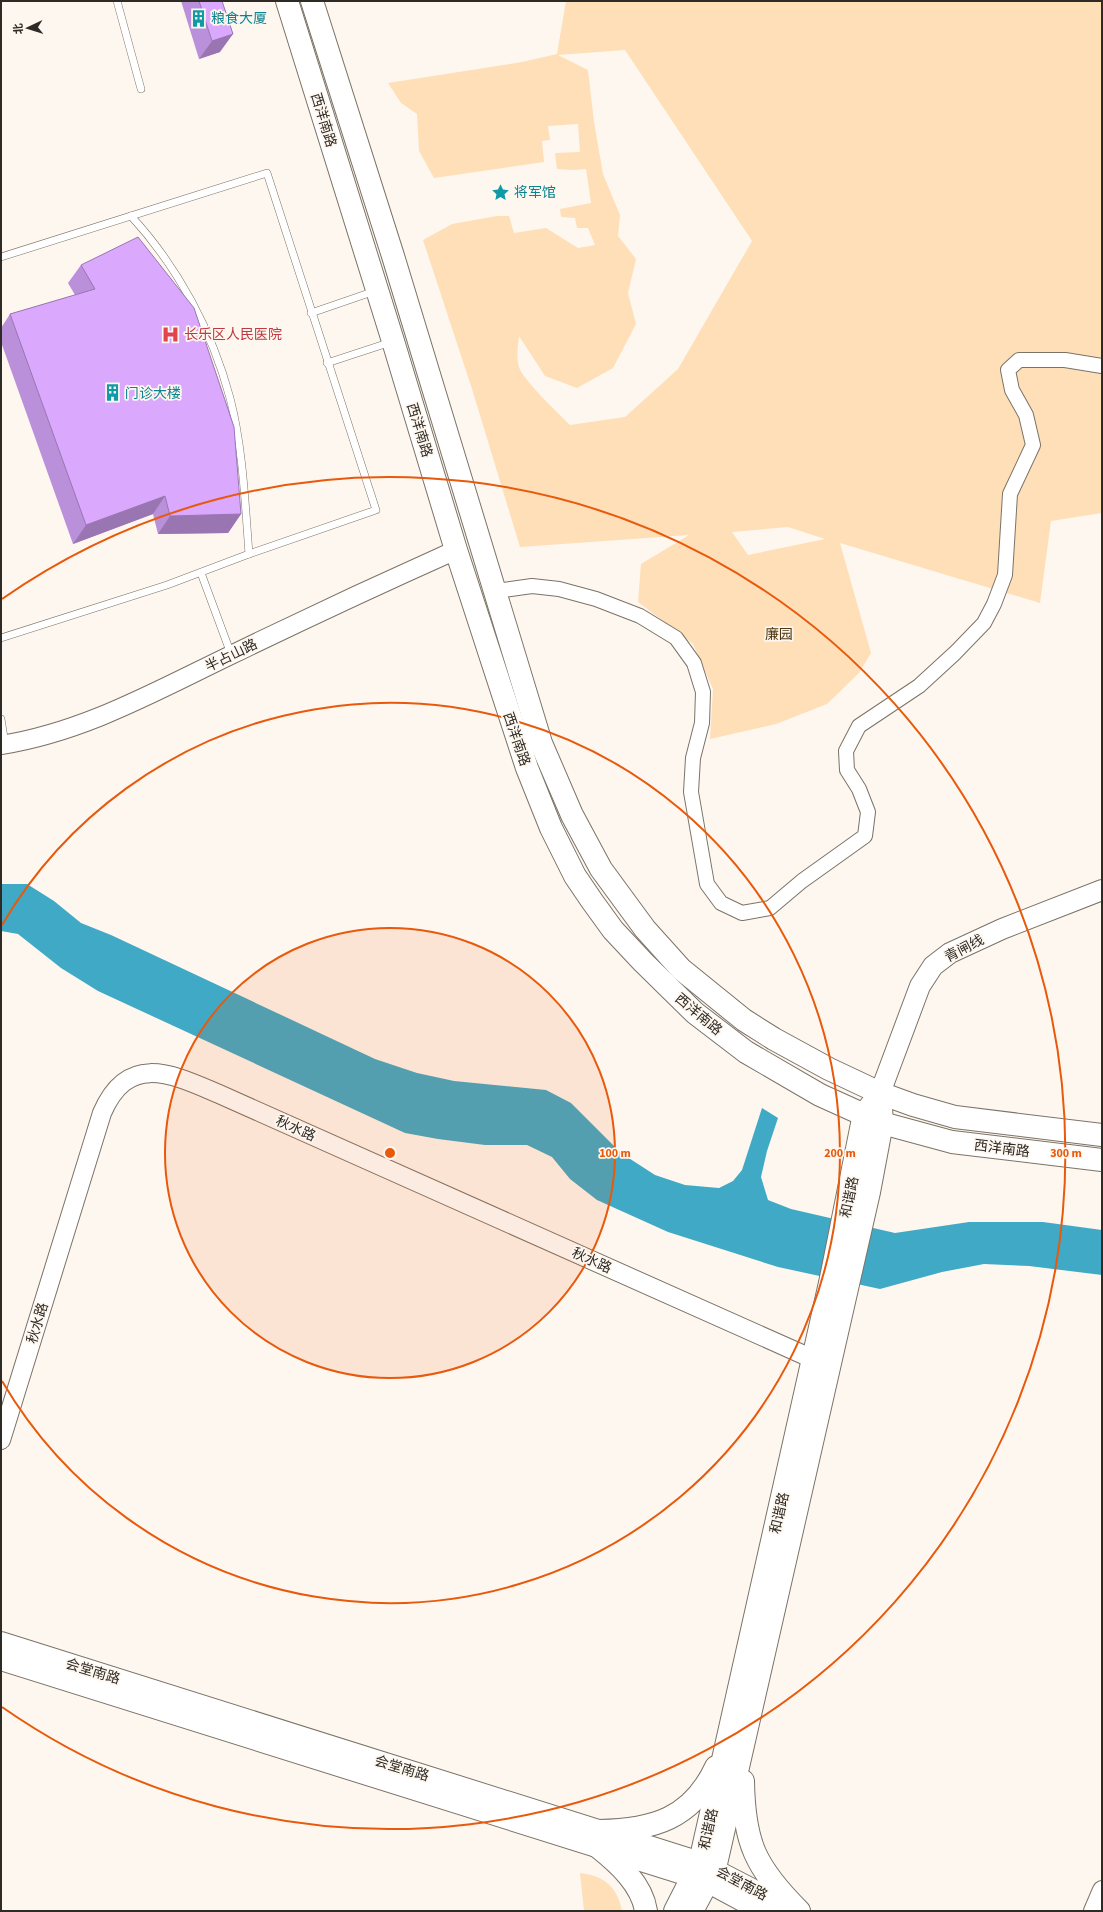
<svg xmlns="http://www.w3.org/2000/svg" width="1103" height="1912" viewBox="0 0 1103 1912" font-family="'Source Sans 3','Noto Sans SC',sans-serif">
	<rect width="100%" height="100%" fill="#fef7ef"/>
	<g fill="#fedfb7" fill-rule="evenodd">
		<path d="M566 1H1102V513L1051 521 1040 603 840 543 871 653 859 673 827 704 776 724 710 739 713 689 693 644 638 602 641 564 689 535 520 547 472 389 423 240 452 224 497 216H509L514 233 546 228 578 248 595 245 588 228H577L575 218 561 217 560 209 591 203 586 169 573 170 557 169 555 153 580 152 578 124 548 126 550 140 542 141 544 162 434 178 419 151 417 114 401 103 388 83 522 62 557 54ZM625 50 752 241 678 369 625 417 570 425C559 414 522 379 519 367 516 357 518 346 519 336L545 376 577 388 613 368 636 324 628 293 636 259 618 236 620 215 603 174 594 122 588 70 558 55ZM788 527 825 539 748 555 732 532Z"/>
		<path d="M580 1873C605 1876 617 1887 622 1911H584Z"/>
	</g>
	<polygon fill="#40a9c6" points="1,884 27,884 54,901 81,923 111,935 375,1059 417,1073 454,1081 546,1090 571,1103 621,1153 655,1175 685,1185 719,1188 733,1181 742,1170 762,1108 778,1118 767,1151 761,1177 768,1200 791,1209 895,1233 969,1222 1043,1222 1102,1230 1102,1275 1029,1266 984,1264 942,1272 880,1289 778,1267 668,1232 597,1200 570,1179 552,1157 527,1145 485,1145 438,1139 405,1133 98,991 61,968 18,934 1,931"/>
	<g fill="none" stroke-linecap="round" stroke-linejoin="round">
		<defs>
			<g id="service">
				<polyline points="117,1 141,89"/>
				<path d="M131 216C178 267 212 331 230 398 243 448 245 503 249 554"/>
				<polyline points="1,257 267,173 376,510 249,554 167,585 1,638"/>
				<polyline points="311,313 375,291"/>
				<polyline points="327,363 391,342"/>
				<polyline points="201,573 231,654"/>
				<polyline points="1,719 5,744"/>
			</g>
			<polyline id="minor" points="496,591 532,586 559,589 596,599 640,616 676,638 694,663 703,692 702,723 693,758 691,792 707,884 721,903 742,913 770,908 802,881 865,836 868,812 859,789 847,770 846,751 859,726 919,686 955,653 984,623 994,604 1005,575 1010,494 1033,445 1026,415 1012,390 1008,370 1019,360 1065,360 1102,366"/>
			<g id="tertiary">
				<path d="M1 745C84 732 156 691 231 655 305 619 380 584 456 550"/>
				<path d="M1 1440 102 1113C128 1052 172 1074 219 1094L813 1359"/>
				<polyline points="1093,1911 1102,1890"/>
			</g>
			<g id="secondary">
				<polyline points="880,1093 920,986 933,966 950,953 1002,929 1102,890"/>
				<polyline points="1,1642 700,1862 795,1911"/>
				<polyline points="1,1660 692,1877 707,1882 761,1911"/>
			</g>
			<g id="primary">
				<polyline points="287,1 393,341 456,550 527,768 551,828 575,876 592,901 613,930 643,962 695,1013 746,1052 820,1095 882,1123 952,1142 1102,1160"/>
				<polyline points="312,1 393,256 541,743 572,815 601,869 645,929 681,969 744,1020 774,1039 829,1069 880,1093 913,1105 955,1117 1102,1135"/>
				<path d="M743 1781C744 1843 755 1867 799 1911"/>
				<path d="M599 1831C653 1830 692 1819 716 1767"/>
				<path d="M598 1847C618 1863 642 1884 646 1911"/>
				<polyline points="675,1911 700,1862 830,1283 864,1114 873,1103"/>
				<polyline points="692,1911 715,1868 869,1192 882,1123 881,1108"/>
			</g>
		</defs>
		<use href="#service" stroke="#7c7367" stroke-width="8"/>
		<use href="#minor" stroke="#7c7367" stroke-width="16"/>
		<use href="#tertiary" stroke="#7c7367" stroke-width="20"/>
		<use href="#secondary" stroke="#7c7367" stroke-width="22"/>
		<use href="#primary" stroke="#7c7367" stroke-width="24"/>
		<use href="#service" stroke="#fff" stroke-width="7"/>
		<use href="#minor" stroke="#fff" stroke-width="14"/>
		<use href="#tertiary" stroke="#fff" stroke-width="18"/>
		<use href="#secondary" stroke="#fff" stroke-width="20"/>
		<use href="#primary" stroke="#fff" stroke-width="22"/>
	</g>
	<g fill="#bb90da">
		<polygon points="181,1 222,1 220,52 199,59"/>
		<polygon points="81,265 241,514 228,533 158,534 153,514 73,544 1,342 1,328 10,314 75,295 68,283"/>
	</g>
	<g fill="#9976b1">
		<polygon points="233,34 220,52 199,59 212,41"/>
		<polygon points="165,496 153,514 73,544 86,525"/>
		<polygon points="241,514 228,533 158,534 170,516"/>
	</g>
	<g fill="#daa8fd" stroke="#9976b1">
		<polygon points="199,1 222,1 233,34 212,41"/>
		<polygon points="138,237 194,308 234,427 241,514 170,516 165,496 86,525 10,314 95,289 81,265"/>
	</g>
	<circle cx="390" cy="1153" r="225" fill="#e8590c" fill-opacity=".12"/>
	<g fill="none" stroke="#e8590c" stroke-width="2">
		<circle cx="390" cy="1153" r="225"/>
		<path d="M2 925A450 450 0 1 1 2 1381"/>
		<path d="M2 599A676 676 0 1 1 2 1707"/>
	</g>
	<defs>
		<symbol id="building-bare" viewBox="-9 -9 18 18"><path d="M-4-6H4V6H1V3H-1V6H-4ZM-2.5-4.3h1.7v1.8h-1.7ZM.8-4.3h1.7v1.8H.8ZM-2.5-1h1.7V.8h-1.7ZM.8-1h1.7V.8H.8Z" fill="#0f9aa8" stroke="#fef7ef" stroke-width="2.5" paint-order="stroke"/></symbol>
		<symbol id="sight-bare" viewBox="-9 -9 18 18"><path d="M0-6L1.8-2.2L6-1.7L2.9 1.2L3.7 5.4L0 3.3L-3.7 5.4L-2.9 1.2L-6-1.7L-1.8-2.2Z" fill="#0f9aa8" stroke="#fef7ef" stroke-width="2.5" paint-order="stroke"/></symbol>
		<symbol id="hospital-bare" viewBox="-9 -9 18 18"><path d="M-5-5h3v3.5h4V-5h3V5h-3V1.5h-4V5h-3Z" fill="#e0444e" stroke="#fef7ef" stroke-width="2.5" paint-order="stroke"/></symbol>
	</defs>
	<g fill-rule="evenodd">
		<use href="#building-bare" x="186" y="6" width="25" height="25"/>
		<use href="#sight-bare" x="488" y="180" width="25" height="25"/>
		<use href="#hospital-bare" x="158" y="322" width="25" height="25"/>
		<use href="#building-bare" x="100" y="380" width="25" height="25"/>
	</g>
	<g text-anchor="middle" stroke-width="3.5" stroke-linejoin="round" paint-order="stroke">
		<g font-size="14" fill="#0d838f" stroke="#fef7ef" text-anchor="start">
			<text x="211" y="23">粮食大厦</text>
			<text x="514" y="197">将军馆</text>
			<text x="125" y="398">门诊大楼</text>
		</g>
		<g font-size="14" fill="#2e2a25" stroke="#fef7ef">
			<text transform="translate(324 120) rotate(73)" y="5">西洋南路</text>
			<text transform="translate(420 430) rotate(73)" y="5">西洋南路</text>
			<text transform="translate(231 655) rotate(-26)" y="5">半占山路</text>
			<text transform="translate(517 739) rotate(71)" y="5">西洋南路</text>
			<text transform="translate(964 948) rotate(-28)" y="5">青闸线</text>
			<text transform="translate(699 1014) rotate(40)" y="5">西洋南路</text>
			<text transform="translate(296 1128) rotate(24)" y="5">秋水路</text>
			<text transform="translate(1002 1148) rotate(7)" y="5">西洋南路</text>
			<text transform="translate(849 1197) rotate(-78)" y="5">和谐路</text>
			<text transform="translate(592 1260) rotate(24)" y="5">秋水路</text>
			<text transform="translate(37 1323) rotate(-73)" y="5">秋水路</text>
			<text transform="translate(779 1513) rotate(-77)" y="5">和谐路</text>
			<text transform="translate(93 1671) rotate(17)" y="5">会堂南路</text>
			<text transform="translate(402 1768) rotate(17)" y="5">会堂南路</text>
			<text transform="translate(708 1829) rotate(-77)" y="5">和谐路</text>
			<text transform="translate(742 1883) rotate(28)" y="5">会堂南路</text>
		</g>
		<g font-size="14" fill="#be3a42" stroke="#fef7ef" text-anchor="start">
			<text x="184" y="339">长乐区人民医院</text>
		</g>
		<g font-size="14" fill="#4e350f" stroke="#fef7ef">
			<text x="779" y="639">廉园</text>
		</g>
	</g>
	<circle cx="390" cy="1153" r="6" fill="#e8590c" stroke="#fef7ef" stroke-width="2"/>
	<g font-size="12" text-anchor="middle" font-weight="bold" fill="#e8590c" stroke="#fef7ef" stroke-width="3.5" stroke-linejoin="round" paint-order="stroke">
		<text x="615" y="1157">100 m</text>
		<text x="840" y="1157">200 m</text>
		<text x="1066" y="1157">300 m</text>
	</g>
	<rect width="1103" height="1912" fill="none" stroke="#2e2a25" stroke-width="4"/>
	<g transform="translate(28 28) rotate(266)" stroke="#fef7ef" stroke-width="3" paint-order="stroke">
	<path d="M0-3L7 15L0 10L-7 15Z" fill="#2e2a25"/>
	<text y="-6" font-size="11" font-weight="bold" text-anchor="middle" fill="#2e2a25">北</text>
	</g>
</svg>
